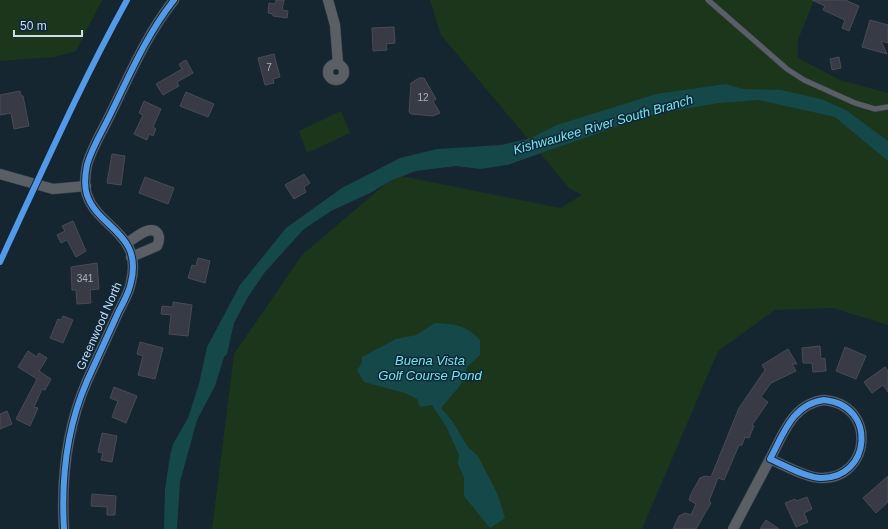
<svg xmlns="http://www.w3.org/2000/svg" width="888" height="529" viewBox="0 0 888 529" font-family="Arial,sans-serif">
	<rect width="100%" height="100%" fill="#162630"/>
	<g fill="#1c361c">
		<polygon points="0,0 102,0 76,51 54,57 0,61"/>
		<polygon points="430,0 814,0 798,40 798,58 840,80 888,93 888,325 833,308 775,310 718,351 642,529 212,529 234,354 302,255 396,175 560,208 582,195 569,188 441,35"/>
		<polygon points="341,111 350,133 307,153 299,131"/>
	</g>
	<g fill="#154849">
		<polygon points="726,84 743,89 781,90 821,99 846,110 888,141 888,161 835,117 759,100 719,103 660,113 630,122 507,165 480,169 456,166 416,171 392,180 370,193 331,211 304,229 265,272 248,297 234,323 227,354 224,357 215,386 197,420 180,482 177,529 164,529 165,489 170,456 173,444 188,418 199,384 207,347 240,285 286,228 342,188 400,158 437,149 501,145 531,138 557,125 656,94"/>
		<path d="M435 323C455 324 466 325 480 340V355L467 367 463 382 441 408 453 422 467 446 478 456 497 493 505 518 490 528 464 496V478L458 464 459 455 447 428 432 405 420 407 417 399 405 393 364 382 357 370 362 363V357L396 339 416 335Z"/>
	</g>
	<g fill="#383b45" stroke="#484b56">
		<polygon points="276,0 284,0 282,10 288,11 287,18 273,16 273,14 268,13 269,3 275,4"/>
		<polygon points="812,0 845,0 859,6 849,31 842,28 845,20 823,10 825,6"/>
		<polygon points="870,20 888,25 888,43 881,41 887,54 862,47"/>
		<polygon points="394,27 395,43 386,44 387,50 373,51 372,28"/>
		<polygon points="274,54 280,77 273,79 274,83 265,85 258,58"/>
		<polygon points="839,57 841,68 832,70 830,59"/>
		<polygon points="186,60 193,73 177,82 179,86 163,95 156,84 182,69 179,64"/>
		<polygon points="419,78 424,78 436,99 433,101 440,113 433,116 411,114 409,112 411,83"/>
		<polygon points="20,91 21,96 23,96 29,126 14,129 11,113 0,115 0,95"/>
		<polygon points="186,92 214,104 208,117 180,106"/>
		<polygon points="144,101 161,109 153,127 156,129 153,136 149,134 147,140 134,134 143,115 139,113"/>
		<polygon points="112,154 125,156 121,185 107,183"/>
		<polygon points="304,174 310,183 304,187 306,192 294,199 285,185"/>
		<polygon points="145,177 174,188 168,204 139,193"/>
		<polygon points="73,221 86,251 76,257 67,240 61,243 57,235 65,231 62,226"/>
		<polygon points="198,258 210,261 205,283 188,278 192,265 196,266"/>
		<polygon points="97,263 99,289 90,290 91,303 77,304 76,290 72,290 71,267"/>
		<polygon points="173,302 192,305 188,336 169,334 171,315 161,314 162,306 173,307"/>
		<polygon points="63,316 73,320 63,343 50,338 58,319 61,320"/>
		<polygon points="140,342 163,348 155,379 138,375 143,356 137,354"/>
		<polygon points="820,346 821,359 825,358 826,371 813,372 812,363 803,363 802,348"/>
		<polygon points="845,347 866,356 856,379 836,371"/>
		<polygon points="788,349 797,364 792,364 796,371 771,383 761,397 768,402 752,425 754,426 749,438 745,437 742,445 739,445 724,480 718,478 709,501 711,503 696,529 673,529 679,516 685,513 691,515 696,504 689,500 692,492 700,478 705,476 711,477 739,408 765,370 762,365"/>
		<polygon points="28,351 37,357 39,353 47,358 39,371 51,379 45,390 42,389 34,407 38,408 30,426 16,419 37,379 18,367"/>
		<polygon points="885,367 888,371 888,392 883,385 872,393 864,382"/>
		<polygon points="114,387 137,396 126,423 112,417 118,401 110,398"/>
		<polygon points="7,411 12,424 0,429 0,414"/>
		<polygon points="102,433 117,436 112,462 101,460 103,453 98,452"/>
		<polygon points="888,476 888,502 876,513 863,498"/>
		<polygon points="92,494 116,496 115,515 107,515 107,507 91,506"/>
		<polygon points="807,497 812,509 804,513 808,522 796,527 785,503 795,499 796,501"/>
		<polygon points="766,520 779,529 760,529"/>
	</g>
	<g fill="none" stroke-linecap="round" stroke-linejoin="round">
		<defs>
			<polyline id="service" points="708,0 787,69 804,80 855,103 875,109 888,107"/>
			<g id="minor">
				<polyline points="328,0 335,25 338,64"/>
				<circle cx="336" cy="72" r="8"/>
				<polyline points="0,174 53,189 86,186"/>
				<path d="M127 243C134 239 151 223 158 234 160 238 159 242 157 246L131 257"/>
				<path d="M824 400C878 405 871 479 821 478 807 478 784 465 770 459 783 435 792 404 824 400Z"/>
				<path d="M64 529C61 479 67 427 87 381 97 359 107 337 117 315 122 304 129 294 131 282 143 233 98 228 87 195 84 186 85 175 87 165 92 147 103 130 111 113 130 74 147 34 174 0"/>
				<polyline points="733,529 770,459"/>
			</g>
		</defs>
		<use href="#service" stroke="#36424c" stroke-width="6"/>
		<use href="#minor" stroke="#36424c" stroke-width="11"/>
		<use href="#service" stroke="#5a5f66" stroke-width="5"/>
		<use href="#minor" stroke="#5a5f66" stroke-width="10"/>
		<defs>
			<g id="cycleway">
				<path d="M0 262C41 174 80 85 127 0"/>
				<path d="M824 400C878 405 871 479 821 478 807 478 784 465 770 459 783 435 792 404 824 400Z"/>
				<path d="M64 529C61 479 67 427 87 381 97 359 107 337 117 315 122 304 129 294 131 282 143 233 98 228 87 195 84 186 85 175 87 165 92 147 103 130 111 113 130 74 147 34 174 0"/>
			</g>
		</defs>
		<use href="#cycleway" stroke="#0c273b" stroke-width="8"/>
		<use href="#cycleway" stroke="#5399e6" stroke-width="6"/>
	</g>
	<g text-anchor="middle" stroke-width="3" stroke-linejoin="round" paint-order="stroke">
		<g font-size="10" fill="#a8b4c1">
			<text x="269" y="71">7</text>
			<text x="423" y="101">12</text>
			<text x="85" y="282">341</text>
		</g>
		<g font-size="12" fill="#cdddea" stroke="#0c273b">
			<text transform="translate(99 326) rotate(-66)" y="4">Greenwood North</text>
		</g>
		<g font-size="13" font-style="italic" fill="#7ae5e5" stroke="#0c273b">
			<text transform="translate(603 124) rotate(-16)" y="5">Kishwaukee River South Branch</text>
			<text x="430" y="365">Buena Vista<tspan x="430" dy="15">Golf Course Pond</tspan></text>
		</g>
	</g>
	<path d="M14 30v6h68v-6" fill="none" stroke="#cdddea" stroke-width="2"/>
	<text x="20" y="30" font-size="12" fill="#cdddea" stroke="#0c273b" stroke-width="3" paint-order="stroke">50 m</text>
</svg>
